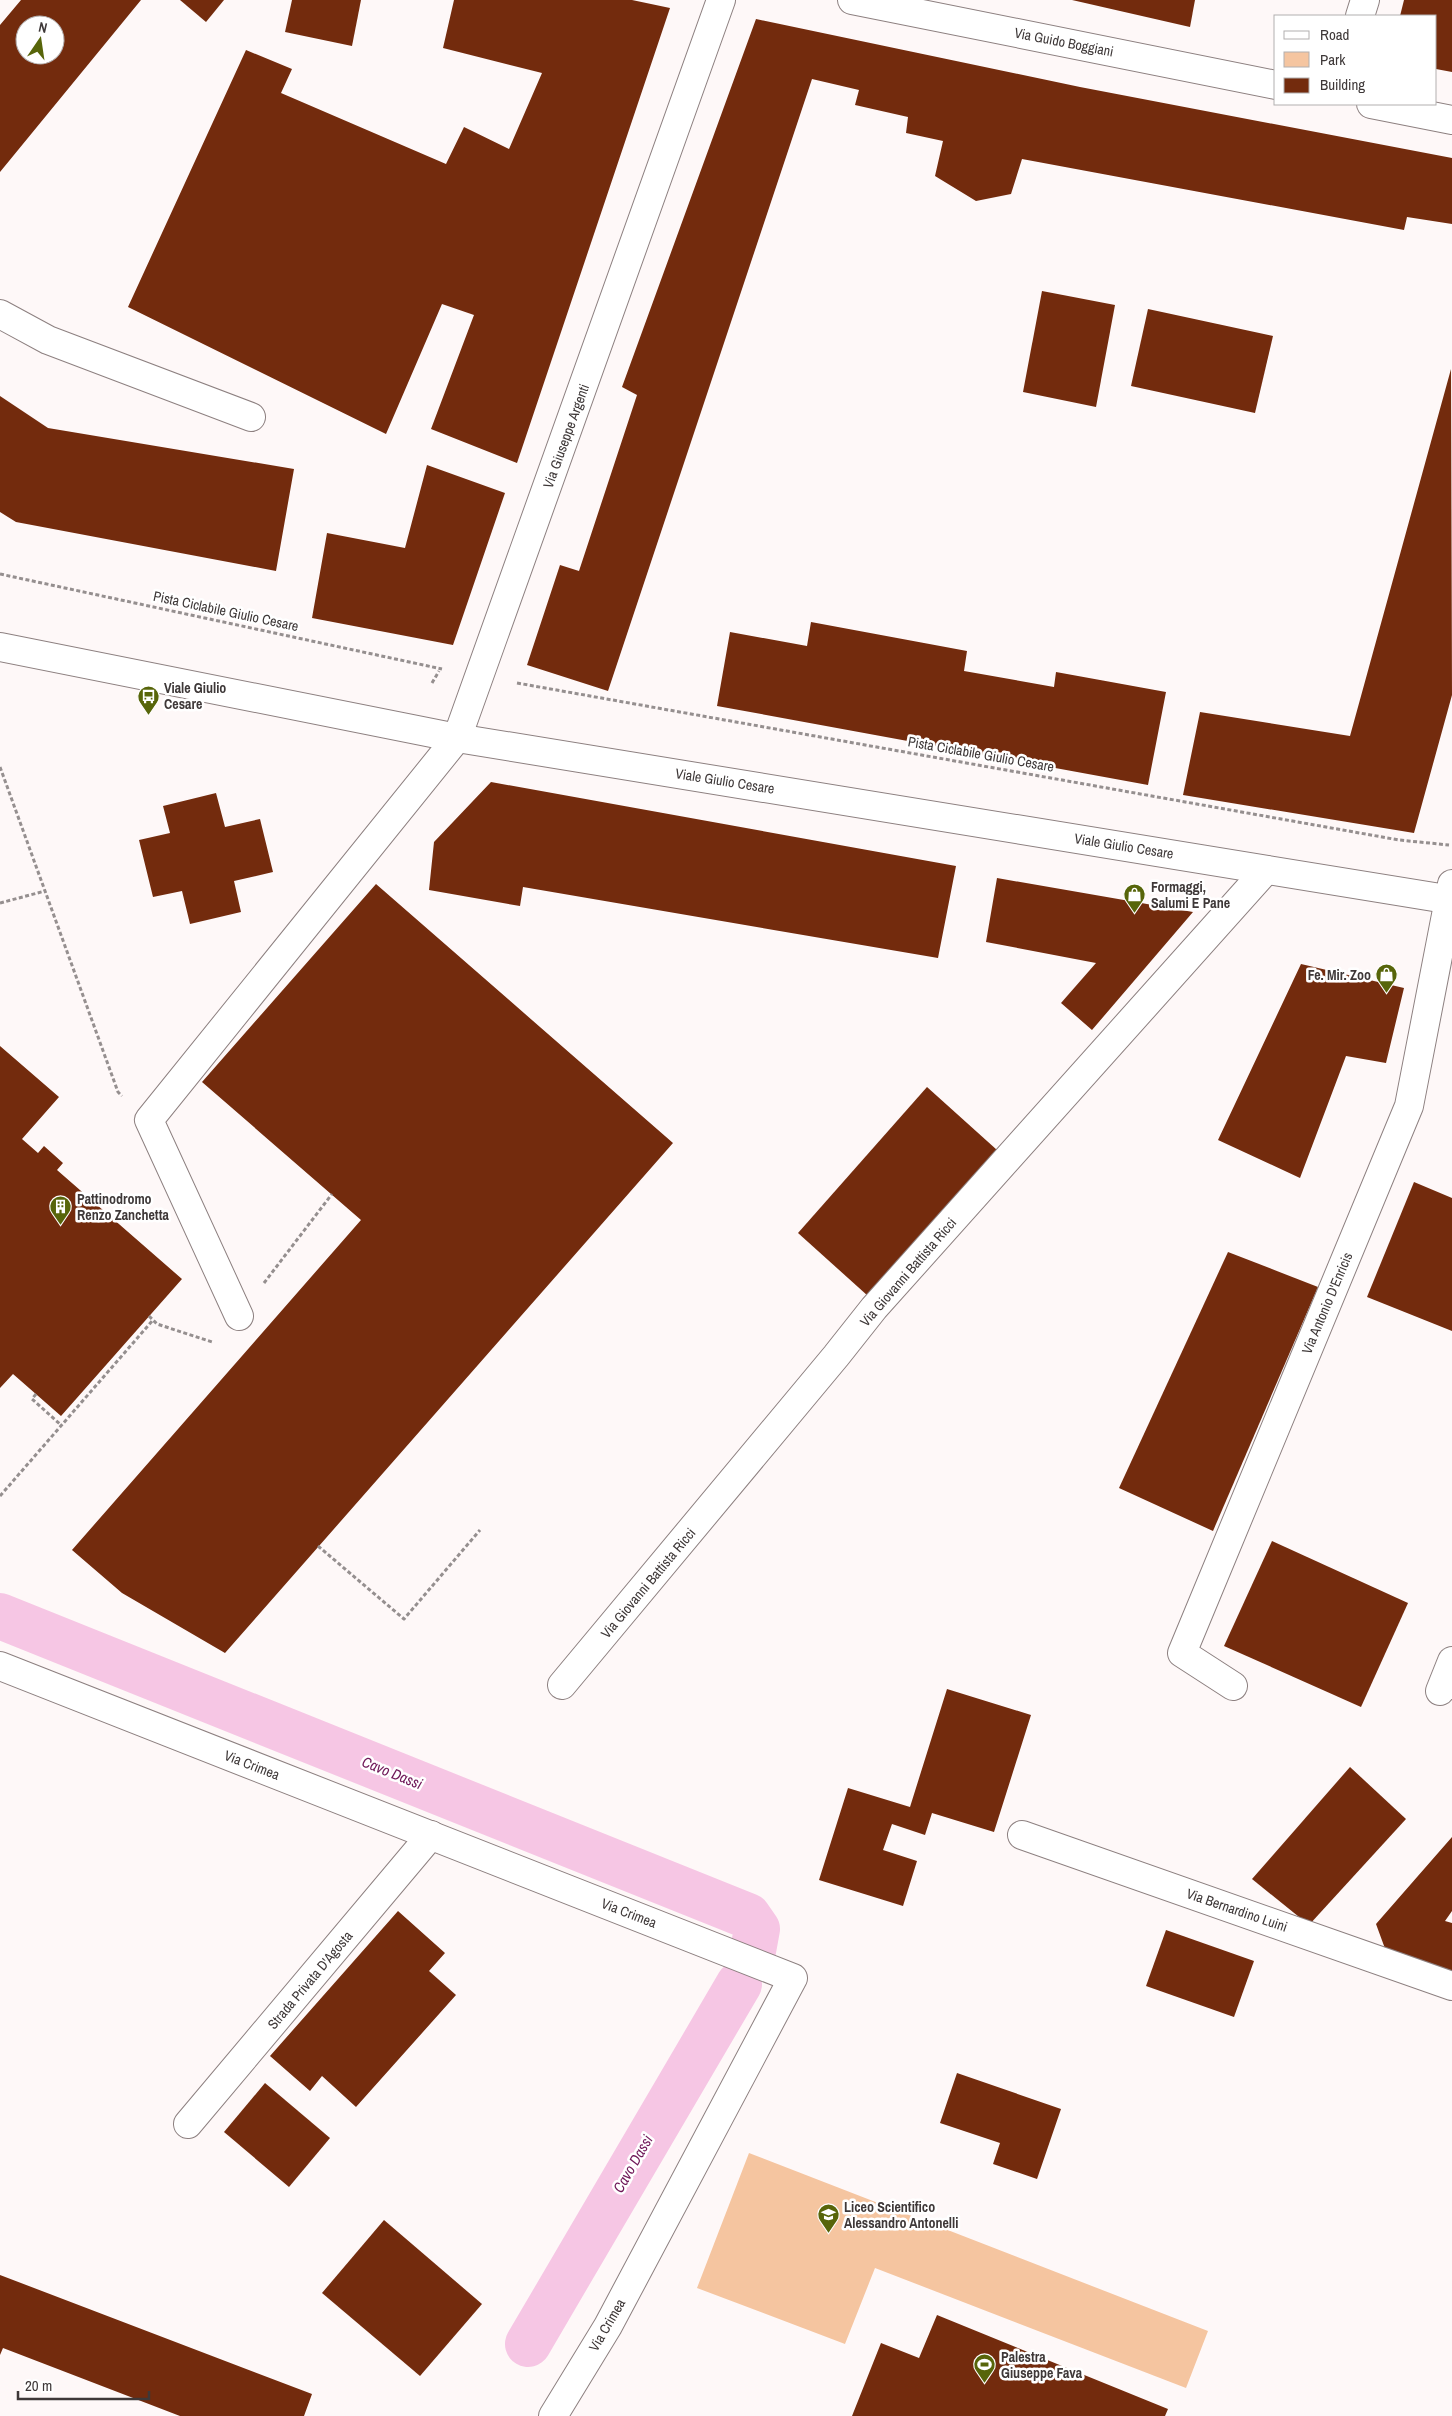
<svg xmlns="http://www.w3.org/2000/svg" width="1452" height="2416" viewBox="0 0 1452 2416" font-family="'Archivo Narrow',sans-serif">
	<rect width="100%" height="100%" fill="#fef8f8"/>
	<polygon fill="#f5c5a0" points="749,2153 1208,2331 1186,2388 875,2268 845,2344 697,2288"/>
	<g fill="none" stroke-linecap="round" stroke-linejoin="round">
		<g stroke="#f6c6e4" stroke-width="46">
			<polyline points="0,1616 748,1916 757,1929 753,1951"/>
			<polyline points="528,2344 739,1984"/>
		</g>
	</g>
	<g fill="#732b0d" fill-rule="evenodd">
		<path d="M21 0H141L0 172V25ZM25 25H55V55H25Z"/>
		<polygon points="180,0 224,0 206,22"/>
		<polygon points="292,0 361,0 352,46 285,32"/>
		<polygon points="454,0 632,0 670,8 517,463 431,429 474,315 442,304 386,434 128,307 246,50 292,69 281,93 446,164 464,127 509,149 542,73 443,48"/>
		<polygon points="1072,0 1195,0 1190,27"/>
		<polygon points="1404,0 1452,0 1452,72 1436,69 1436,16 1400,16"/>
		<polygon points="756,19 1080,87 1452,158 1452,224 1407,217 1404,230 1022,159 1011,194 976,201 935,176 943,141 906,133 908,117 855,105 859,90 812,79 608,691 527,665 560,565 579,571 637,395 622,387"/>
		<polygon points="1042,291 1115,305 1096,407 1023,392"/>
		<polygon points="1148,309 1273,336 1255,413 1131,386"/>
		<polygon points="1451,369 1452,695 1414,833 1183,795 1200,712 1350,736"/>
		<polygon points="0,396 48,428 294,469 276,571 16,522 0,512"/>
		<polygon points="427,465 505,493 453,645 312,618 327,533 405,548"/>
		<polygon points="811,622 967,651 964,671 1054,687 1056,672 1166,692 1148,785 717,706 730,632 807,646"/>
		<polygon points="491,782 956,866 938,958 523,887 520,906 429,890 434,842"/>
		<polygon points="216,793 225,827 260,819 273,872 234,881 241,912 190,924 182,891 153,897 139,840 170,833 163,806"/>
		<polygon points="997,878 1193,912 1092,1030 1061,1003 1096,963 986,942"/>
		<polygon points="376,884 673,1143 225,1653 122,1593 72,1550 361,1220 202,1082"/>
		<polygon points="1301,964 1404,988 1386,1063 1346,1056 1300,1178 1218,1140"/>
		<polygon points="0,1046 59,1097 22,1139 38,1153 44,1146 63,1163 57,1170 182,1279 61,1416 13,1374 0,1388"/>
		<polygon points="927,1087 997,1150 868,1296 798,1233"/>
		<polygon points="1414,1182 1452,1198 1452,1331 1367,1297"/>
		<polygon points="1228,1252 1318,1287 1213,1531 1119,1488"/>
		<polygon points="1272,1541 1408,1603 1361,1707 1224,1646"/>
		<polygon points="947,1689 1031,1715 994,1832 932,1813 925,1835 892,1824 883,1850 917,1861 903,1906 819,1880 848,1788 910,1807"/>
		<polygon points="1350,1767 1406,1819 1309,1925 1252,1879"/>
		<polygon points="1452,1837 1452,1911 1445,1921 1452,1923 1452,1977 1387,1954 1376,1924"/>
		<polygon points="398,1911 445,1953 429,1971 456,1995 356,2107 322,2076 310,2091 270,2056"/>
		<polygon points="1166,1930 1254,1961 1234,2017 1146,1986"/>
		<polygon points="957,2073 1061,2109 1037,2179 993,2164 1000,2143 940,2123"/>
		<polygon points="265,2083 330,2138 289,2187 224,2132"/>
		<polygon points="384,2220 482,2304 420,2376 322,2293"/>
		<polygon points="0,2275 312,2394 304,2416 180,2416 3,2348 0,2355"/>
		<polygon points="937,2315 1168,2409 1165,2416 852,2416 881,2343 919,2358"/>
	</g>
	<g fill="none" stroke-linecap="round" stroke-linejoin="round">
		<defs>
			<g id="minor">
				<polyline points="852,0 1276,85"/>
				<polyline points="1360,16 1365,0"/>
				<polyline points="1371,104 1452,120"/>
				<polyline points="0,314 48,340 251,417"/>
				<polyline points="239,1316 149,1120 457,738 721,0"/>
				<polyline points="0,1666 793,1978 608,2326 553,2416"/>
				<polyline points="562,1685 836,1356 874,1308 1266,870"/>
				<polyline points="1233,1686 1182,1653 1409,1106 1452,884"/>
				<polyline points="1440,1691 1452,1661"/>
				<polyline points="1022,1835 1452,1986"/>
				<polyline points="188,2124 431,1835"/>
			</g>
			<polyline id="major" points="0,647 457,738 1452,900"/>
		</defs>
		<use href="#minor" stroke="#8d8080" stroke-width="30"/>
		<use href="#major" stroke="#8d8080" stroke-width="30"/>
		<g stroke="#958f8f" stroke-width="3" stroke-dasharray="4 2.5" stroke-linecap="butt">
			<polyline points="0,574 442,669"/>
			<polyline points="432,683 439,671"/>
			<polyline points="517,683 1399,840 1449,845"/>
			<polyline points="0,767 118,1092 122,1096"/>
			<polyline points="0,903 45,891"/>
			<polyline points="264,1283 332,1194"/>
			<polyline points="149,1316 157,1324 212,1342"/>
			<polyline points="36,1394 32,1399 61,1425"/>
			<polyline points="0,1496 153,1320"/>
			<polyline points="318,1546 404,1619 480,1530"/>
		</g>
		<use href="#minor" stroke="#fff" stroke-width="28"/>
		<use href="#major" stroke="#fff" stroke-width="28"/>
	</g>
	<defs>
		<symbol id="bus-pin" viewBox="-11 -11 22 30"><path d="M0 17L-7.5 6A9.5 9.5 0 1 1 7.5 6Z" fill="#57650a" stroke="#fff"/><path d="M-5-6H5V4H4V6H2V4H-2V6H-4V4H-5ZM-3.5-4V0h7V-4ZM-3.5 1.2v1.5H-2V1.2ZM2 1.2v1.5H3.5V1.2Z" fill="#fff"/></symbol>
		<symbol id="shop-pin" viewBox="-11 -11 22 30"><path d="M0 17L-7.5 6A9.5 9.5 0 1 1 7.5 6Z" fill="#57650a" stroke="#fff"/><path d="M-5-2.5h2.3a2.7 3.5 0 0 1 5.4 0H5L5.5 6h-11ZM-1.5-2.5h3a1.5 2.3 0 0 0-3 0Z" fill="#fff"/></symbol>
		<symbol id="building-pin" viewBox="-11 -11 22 30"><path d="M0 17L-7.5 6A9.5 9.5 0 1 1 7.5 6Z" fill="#57650a" stroke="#fff"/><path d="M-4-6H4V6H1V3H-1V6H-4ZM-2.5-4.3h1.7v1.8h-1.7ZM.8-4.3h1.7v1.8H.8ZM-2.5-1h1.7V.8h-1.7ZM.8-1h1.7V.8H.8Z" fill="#fff"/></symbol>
		<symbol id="school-pin" viewBox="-11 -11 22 30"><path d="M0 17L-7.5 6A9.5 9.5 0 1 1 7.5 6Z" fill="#57650a" stroke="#fff"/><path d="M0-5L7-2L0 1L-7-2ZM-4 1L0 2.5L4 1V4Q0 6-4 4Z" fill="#fff"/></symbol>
		<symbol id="stadium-pin" viewBox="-11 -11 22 30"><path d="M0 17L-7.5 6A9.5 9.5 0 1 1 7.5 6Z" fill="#57650a" stroke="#fff"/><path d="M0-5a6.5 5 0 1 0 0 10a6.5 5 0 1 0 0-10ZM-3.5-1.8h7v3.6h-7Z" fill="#fff"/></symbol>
	</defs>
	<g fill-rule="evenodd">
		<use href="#bus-pin" x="136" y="684" width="25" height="34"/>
		<use href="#shop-pin" x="1122" y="882" width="25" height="34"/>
		<use href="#shop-pin" x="1374" y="962" width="25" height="34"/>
		<use href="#building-pin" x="48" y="1194" width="25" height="34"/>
		<use href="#school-pin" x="816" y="2202" width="25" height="34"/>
		<use href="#stadium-pin" x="972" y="2352" width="25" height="34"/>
	</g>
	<g text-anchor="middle" stroke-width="5" stroke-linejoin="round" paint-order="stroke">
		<g font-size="14" fill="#3e3838" stroke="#fff">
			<text transform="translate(1064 42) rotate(11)" y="5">Via Guido Boggiani</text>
			<text transform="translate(566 436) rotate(-70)" y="5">Via Giuseppe Argenti</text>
			<text transform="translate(226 611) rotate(12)" y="5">Pista Ciclabile Giulio Cesare</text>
			<text transform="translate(981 754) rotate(10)" y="5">Pista Ciclabile Giulio Cesare</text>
			<text transform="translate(725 781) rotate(9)" y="5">Viale Giulio Cesare</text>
			<text transform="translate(1124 846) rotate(9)" y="5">Viale Giulio Cesare</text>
			<text transform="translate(908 1272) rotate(-49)" y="5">Via Giovanni Battista Ricci</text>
			<text transform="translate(1327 1303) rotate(-67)" y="5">Via Antonio D'Enricis</text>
			<text transform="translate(648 1583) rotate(-50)" y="5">Via Giovanni Battista Ricci</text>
			<text transform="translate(252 1765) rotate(21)" y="5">Via Crimea</text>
			<text transform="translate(1237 1910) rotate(19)" y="5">Via Bernardino Luini</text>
			<text transform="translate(629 1913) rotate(21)" y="5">Via Crimea</text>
			<text transform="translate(310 1980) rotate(-50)" y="5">Strada Privata D'Agosta</text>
			<text transform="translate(607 2325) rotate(-60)" y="5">Via Crimea</text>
		</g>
		<g font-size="14" font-weight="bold" fill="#3e3838" stroke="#fff" text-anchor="start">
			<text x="164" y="693">Viale Giulio<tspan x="164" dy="16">Cesare</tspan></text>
			<text x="1151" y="892">Formaggi,<tspan x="1151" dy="16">Salumi E Pane</tspan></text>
			<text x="1371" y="980" text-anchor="end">Fe. Mir. Zoo</text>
			<text x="77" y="1204">Pattinodromo<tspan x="77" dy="16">Renzo Zanchetta</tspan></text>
			<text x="844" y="2212">Liceo Scientifico<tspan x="844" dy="16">Alessandro Antonelli</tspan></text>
			<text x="1001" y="2362">Palestra<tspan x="1001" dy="16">Giuseppe Fava</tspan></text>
		</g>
		<g font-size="15" font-style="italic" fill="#6f1758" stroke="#fff">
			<text transform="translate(392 1773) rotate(22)" y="5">Cavo Dassi</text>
			<text transform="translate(633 2164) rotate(-60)" y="5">Cavo Dassi</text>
		</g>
	</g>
	<rect x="1274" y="15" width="162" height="90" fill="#ffffff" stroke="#b2afaf"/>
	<rect x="1284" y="31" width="25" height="8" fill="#ffffff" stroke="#b2afaf"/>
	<text x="1320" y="40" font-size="15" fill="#3e3838">Road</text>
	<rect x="1284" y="52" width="25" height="15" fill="#f5c5a0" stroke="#b2afaf"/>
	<text x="1320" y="65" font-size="15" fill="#3e3838">Park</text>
	<rect x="1284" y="78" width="25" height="15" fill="#732b0d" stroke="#b2afaf"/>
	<text x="1320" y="90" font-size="15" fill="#3e3838">Building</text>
	<g transform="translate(40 40) rotate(13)"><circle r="24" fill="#ffffff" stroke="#b2afaf"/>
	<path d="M0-4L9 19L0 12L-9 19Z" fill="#57650a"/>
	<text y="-8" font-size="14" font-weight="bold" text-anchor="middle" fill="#3e3838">N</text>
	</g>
	<path d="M18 2391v8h131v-8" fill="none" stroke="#3e3838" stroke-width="2.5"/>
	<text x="25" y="2391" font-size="15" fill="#3e3838" stroke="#ffffff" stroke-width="4" paint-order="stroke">20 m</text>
</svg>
